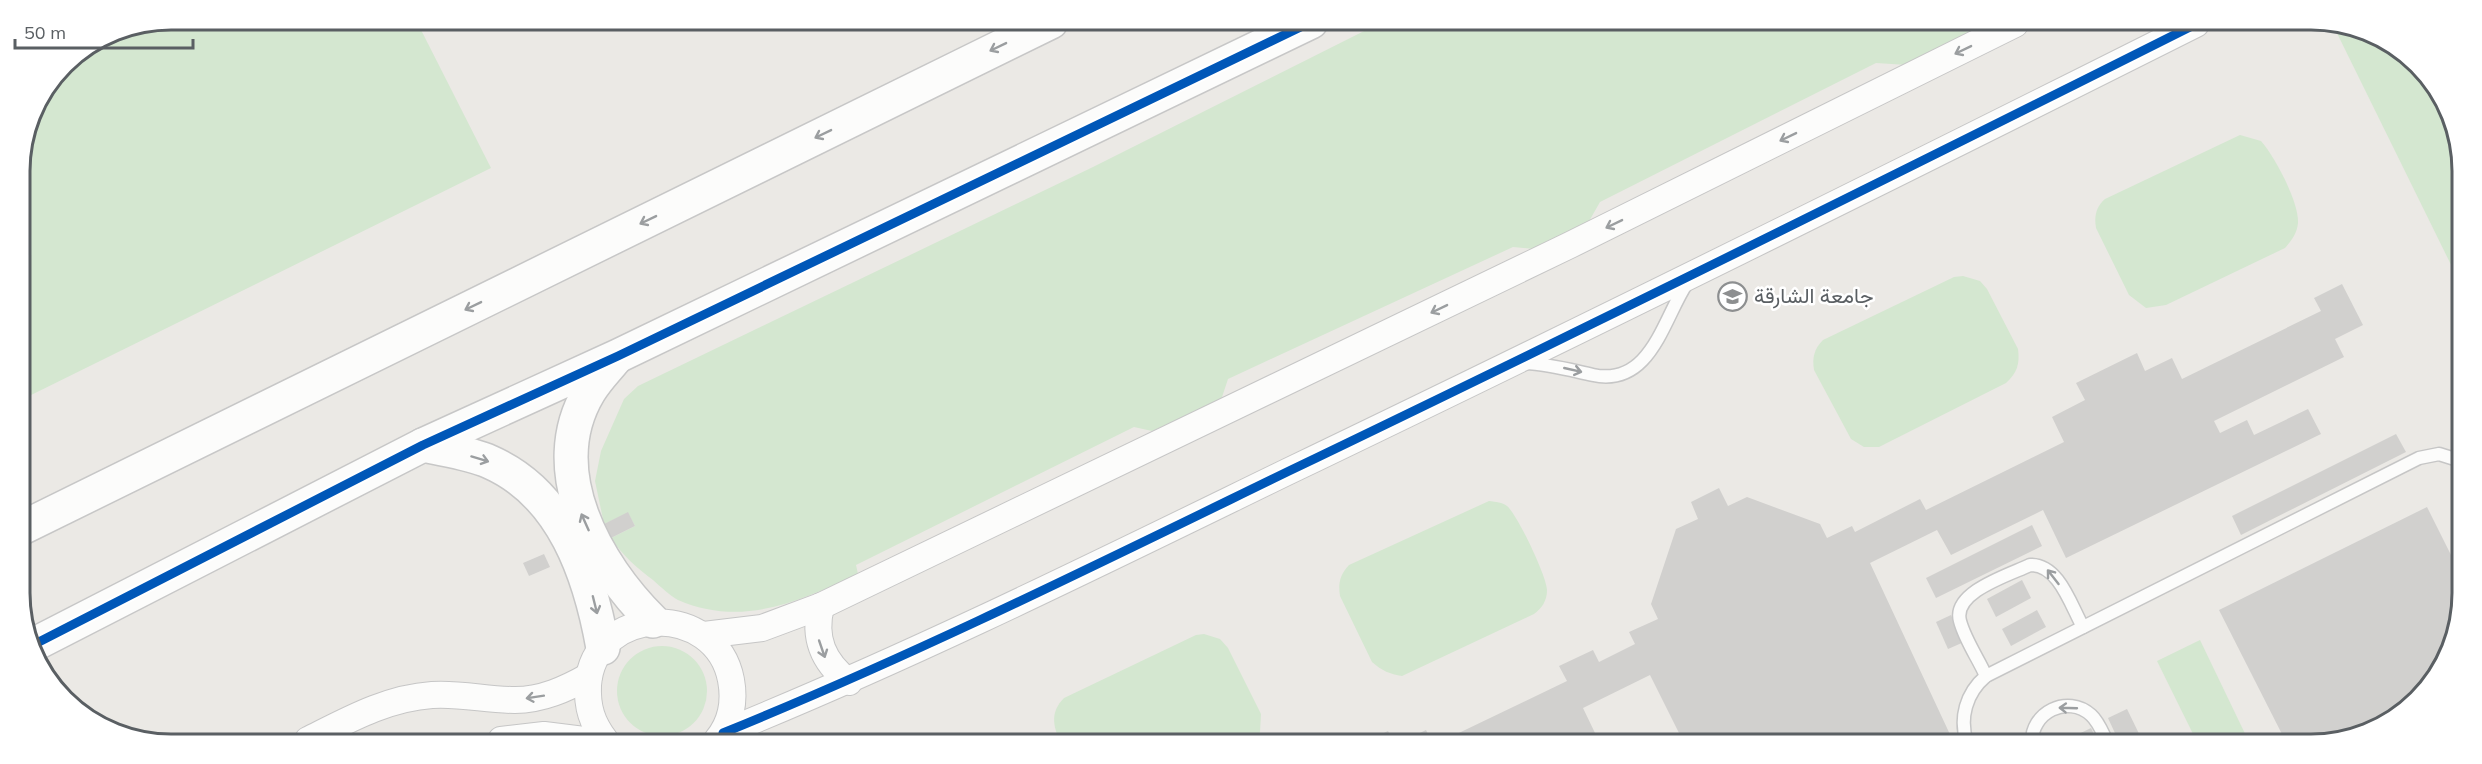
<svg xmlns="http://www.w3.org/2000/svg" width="2482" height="764" viewBox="0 0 2482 764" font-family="Mulish,Vazirmatn,sans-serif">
	<rect width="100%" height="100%" fill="#ebe9e5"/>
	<g fill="#d4e7d0">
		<polygon points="171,20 416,20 491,168 21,400 20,161 31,113 64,64 113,31"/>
		<path d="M1382 22 1971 24 1968 34 1907 65 1876 63 1600 202 1588 223 1534 249 1513 247 1228 379 1221 400 1152 431 1134 427 856 565 858 574C800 601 743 628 678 600 669 595 661 587 653 580 637 568 622 555 611 538L635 526 628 513 604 524 595 481 601 451 624 399 638 386 1093 167Z"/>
		<polygon points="2333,25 2351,25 2425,71 2460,142 2459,281"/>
		<path d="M2240 135 2261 141C2275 157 2299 202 2298 223 2297 233 2292 240 2285 248L2166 305 2146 308 2129 295 2096 228C2094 216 2096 207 2105 199Z"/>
		<path d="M1963 276 1980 281 1987 289 2018 349C2020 364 2017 373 2006 383L1879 447H1864L1851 439 1814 370C1812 358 1814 349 1823 340L1954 277Z"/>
		<path d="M1489 501C1496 502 1502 502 1507 506 1517 514 1547 577 1547 590 1547 601 1542 608 1534 614L1402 676C1390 674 1382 671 1372 662L1340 596C1338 583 1340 575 1349 565Z"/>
		<path d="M1204 634 1220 639 1228 648 1261 714 1260 732 1254 742 1060 741C1053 726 1050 712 1064 698L1196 635Z"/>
		<polygon points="2200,640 2250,744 2198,744 2157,661"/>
		<circle cx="662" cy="691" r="45"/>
	</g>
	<g fill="#d1d0ce">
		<polygon points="2342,284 2363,325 2335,339 2344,357 2214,421 2220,433 2247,420 2254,435 2308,409 2321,434 2066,558 2043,510 1951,555 1937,530 1870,563 1954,743 1684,743 1650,675 1583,708 1595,733 1575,743 1440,742 1567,681 1559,666 1593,650 1599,662 1635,644 1629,632 1658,619 1651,604 1676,529 1698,519 1691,502 1719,488 1728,506 1747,497 1820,524 1827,538 1852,526 1855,532 1920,499 1926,510 2064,442 2052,417 2085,400 2076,383 2137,353 2145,371 2172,358 2182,379 2321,311 2314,298"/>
		<polygon points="2396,434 2406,452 2241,535 2232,516"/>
		<polygon points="2427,507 2458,569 2457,633 2437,678 2404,713 2321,744 2287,744 2219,610"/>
		<polygon points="628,512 635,526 611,538 604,524"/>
		<polygon points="2032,525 2042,546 1936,598 1926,578"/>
		<polygon points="544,554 550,567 529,576 523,563"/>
		<polygon points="2022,580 2031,598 1996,617 1987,599"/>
		<polygon points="2037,610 2046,627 2011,646 2002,629"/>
		<polygon points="1951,615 1964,642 1948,649 1936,622"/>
		<polygon points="2127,709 2144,744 2120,744 2108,718"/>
		<polygon points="2091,728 2099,744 2058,744"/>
		<polygon points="1426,730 1432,742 1401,742"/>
		<polygon points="1388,731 1394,742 1365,742"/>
	</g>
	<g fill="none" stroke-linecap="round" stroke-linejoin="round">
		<defs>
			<g id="lane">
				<path d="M1525 363C1549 364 1570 370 1593 375 1651 387 1663 319 1687 283"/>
				<path d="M1986 676C1978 658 1965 640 1960 621 1952 592 2009 575 2030 565 2059 564 2071 606 2083 627"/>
				<path d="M1967 743C1959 718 1966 693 1986 676L2419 458 2439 454 2458 460"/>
				<path d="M2032 744C2030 712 2068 694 2091 715 2099 722 2103 734 2108 744"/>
			</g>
			<g id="street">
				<path d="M821 606C813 638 823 662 849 682"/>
				<polyline points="704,635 762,628 821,606 1570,245 2015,24"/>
				<path d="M723 733C915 655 1102 562 1289 471 1593 325 1895 175 2196 24"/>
				<path d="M308 740C348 720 387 698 432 695 460 693 487 700 515 700 542 700 566 689 589 676"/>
				<polyline points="501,740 544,735 584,740"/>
				<path d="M605 740C592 723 587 707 588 685 594 604 716 601 731 680 735 701 731 723 717 740"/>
			</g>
			<g id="secondary">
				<path d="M615 359C606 370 596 380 589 392 542 470 596 565 653 621"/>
				<path d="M423 445C445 450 470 453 490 462 563 494 590 575 603 648"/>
				<polyline points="22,528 1051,22"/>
				<polyline points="33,645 423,445 618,356 1311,22"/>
			</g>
		</defs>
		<use href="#lane" stroke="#c6c6c6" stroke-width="15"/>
		<use href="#street" stroke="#c6c6c6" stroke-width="28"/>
		<use href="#secondary" stroke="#c7c7c7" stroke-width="36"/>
		<use href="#lane" stroke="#fcfcfb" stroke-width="12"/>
		<use href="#street" stroke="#fcfcfb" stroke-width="26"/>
		<use href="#secondary" stroke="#fcfcfb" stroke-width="33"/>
		<defs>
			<g id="cycleway">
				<polyline points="33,645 423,445 618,356 1311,22"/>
				<path d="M723 733C915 655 1102 562 1289 471 1593 325 1895 175 2196 24"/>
			</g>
		</defs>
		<use href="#cycleway" stroke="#fff" stroke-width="13"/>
		<use href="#cycleway" stroke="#0057b8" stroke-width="9"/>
	</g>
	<defs><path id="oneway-shaft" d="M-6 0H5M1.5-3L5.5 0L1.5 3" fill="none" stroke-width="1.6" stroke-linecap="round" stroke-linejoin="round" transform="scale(1.5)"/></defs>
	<g stroke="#9b9ea0">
		<use href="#oneway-shaft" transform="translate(998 47) rotate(154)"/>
		<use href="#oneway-shaft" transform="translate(1963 50) rotate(154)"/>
		<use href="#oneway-shaft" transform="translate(823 134) rotate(154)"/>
		<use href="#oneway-shaft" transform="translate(1788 137) rotate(154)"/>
		<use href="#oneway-shaft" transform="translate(648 220) rotate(154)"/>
		<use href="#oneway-shaft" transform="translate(1614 224) rotate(154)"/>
		<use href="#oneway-shaft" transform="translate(473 306) rotate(154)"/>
		<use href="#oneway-shaft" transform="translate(1439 309) rotate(154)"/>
		<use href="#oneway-shaft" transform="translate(1573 370) rotate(13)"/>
		<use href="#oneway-shaft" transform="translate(480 459) rotate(17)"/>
		<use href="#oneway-shaft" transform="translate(585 522) rotate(-114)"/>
		<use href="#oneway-shaft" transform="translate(2053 577) rotate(-128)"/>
		<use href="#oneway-shaft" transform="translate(595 605) rotate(76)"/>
		<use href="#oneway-shaft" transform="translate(822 649) rotate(71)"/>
		<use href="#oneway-shaft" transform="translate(535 697) rotate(171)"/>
		<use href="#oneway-shaft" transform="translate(2068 708) rotate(-178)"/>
	</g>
	<defs>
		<symbol id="university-ring" viewBox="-11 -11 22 22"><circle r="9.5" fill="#fff" stroke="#8d8f90" stroke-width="1.5"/><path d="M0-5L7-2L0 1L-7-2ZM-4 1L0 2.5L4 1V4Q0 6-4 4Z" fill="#8d8f90"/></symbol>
	</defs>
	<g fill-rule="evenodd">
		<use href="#university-ring" x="1716" y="280" width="33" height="33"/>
	</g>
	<g text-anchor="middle" stroke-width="5" stroke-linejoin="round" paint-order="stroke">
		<g font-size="21" fill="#5a5f63" stroke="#fff" text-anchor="start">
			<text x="1754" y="303">جامعة الشارقة</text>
		</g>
	</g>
	<path d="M0 0H2482V764H0ZM171 30H2311A141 141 0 0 1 2452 171V593A141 141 0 0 1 2311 734H171A141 141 0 0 1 30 593V171A141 141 0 0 1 171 30Z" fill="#fff" fill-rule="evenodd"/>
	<path fill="none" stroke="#5a5f63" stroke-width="3" d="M171 30H2311A141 141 0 0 1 2452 171V593A141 141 0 0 1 2311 734H171A141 141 0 0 1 30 593V171A141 141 0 0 1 171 30Z"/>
	<path d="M15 39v9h178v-9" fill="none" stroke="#5a5f63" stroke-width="3"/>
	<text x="24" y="39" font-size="18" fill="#5a5f63" stroke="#ffffff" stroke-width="4.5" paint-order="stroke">50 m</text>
</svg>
